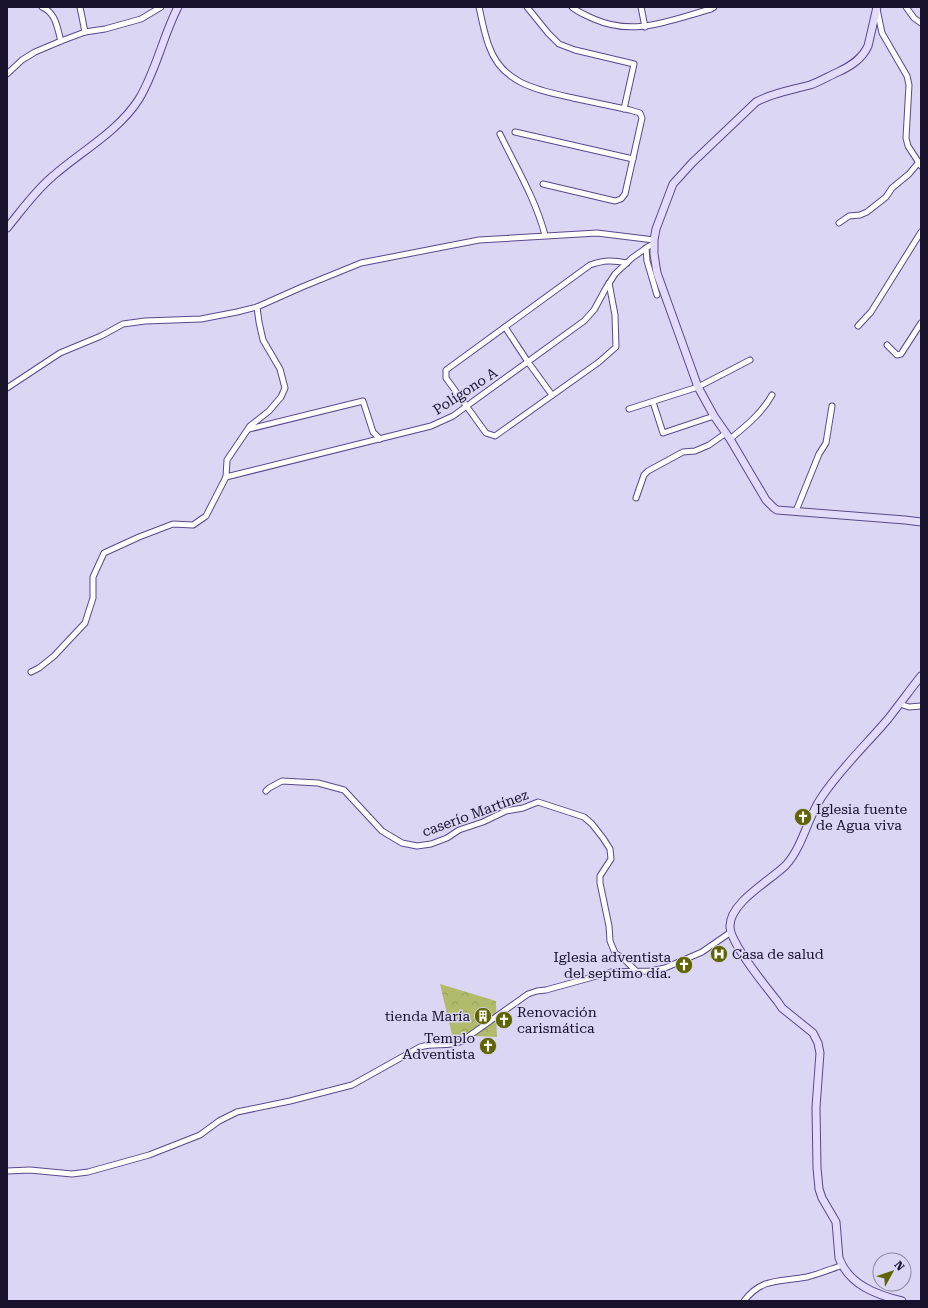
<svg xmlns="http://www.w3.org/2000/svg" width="928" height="1308" viewBox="0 0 928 1308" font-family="'Roboto Serif',serif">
	<defs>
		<pattern id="forest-crowns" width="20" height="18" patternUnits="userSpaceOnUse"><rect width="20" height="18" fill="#b2bb6b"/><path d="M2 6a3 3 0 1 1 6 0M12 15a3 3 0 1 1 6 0" fill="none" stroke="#98a05d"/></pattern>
	</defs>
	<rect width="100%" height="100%" fill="#dbd6f4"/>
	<polygon fill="url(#forest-crowns)" points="440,984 496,1001 497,1037 452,1035"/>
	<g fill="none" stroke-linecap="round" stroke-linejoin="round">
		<defs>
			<g id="street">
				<path d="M42 7C56 13 57 27 61 41"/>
				<polyline points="80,7 85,32"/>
				<path d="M479 7C482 20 484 33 489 46 502 84 538 90 573 98 592 102 611 106 630 110L640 113 642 118 625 194 621 199 615 201 543 184"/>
				<polyline points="527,7 548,33 559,44 575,50 634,64 624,109"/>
				<path d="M572 7C579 13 586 15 594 19 635 37 670 20 711 9L714 7"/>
				<polyline points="641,7 645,27"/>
				<polyline points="906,7 914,18 921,23"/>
				<polyline points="877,9 882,33 907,76 909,85 906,138 908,146 921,166"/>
				<polyline points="7,74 22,60 35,52 61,41 85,32 105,29 141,19 161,7"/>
				<polyline points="515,132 633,159"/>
				<path d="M500 134C517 169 535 198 545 235"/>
				<polyline points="839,223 849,216 860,215 867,212 886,197 892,188 909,174 919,162"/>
				<polyline points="646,248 647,261 657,295"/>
				<path d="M609 283 615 315 616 347 599 362 495 436 486 433 446 378V370L590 265C604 260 612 260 627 263"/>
				<polyline points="858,326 871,312 921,232"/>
				<polyline points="505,327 528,362 552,395"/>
				<polyline points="887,345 897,355 901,354 921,323"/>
				<polyline points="7,388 60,353 101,336 123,324 145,321 201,319 237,312 257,307 302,287 361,263 479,240 597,233 654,240"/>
				<polyline points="653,402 663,433 714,416"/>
				<polyline points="629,409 698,387 750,360"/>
				<polyline points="249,429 363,401 373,432 380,439"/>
				<path d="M730 439C746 426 762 413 772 395"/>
				<polyline points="226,477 431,426 453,416 584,321 594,310 606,288 615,274 632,258 649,246 654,244"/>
				<polyline points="636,498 644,475 648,471 683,452 695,451 709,445 726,433"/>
				<polyline points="796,511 819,454 826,443 832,406"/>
				<polyline points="31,672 39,668 54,656 85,623 93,598 93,577 104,553 139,537 173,524 193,525 206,516 226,477 227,460 250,426 269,411 281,397 285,388 280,369 263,340 259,322 257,307"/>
				<polyline points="900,704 909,707 921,706"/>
				<polyline points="266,791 269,788 282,781 318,783 344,790 382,831 402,843 417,846 431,844 447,838 459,830 483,822 506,811 523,808 538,802 584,817 592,824 603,838 610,849 611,859 600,876 600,883 609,926 610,941 615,953 625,960 637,972"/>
				<path d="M7 1171 30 1170 72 1174 88 1172 149 1155 200 1135 219 1121 237 1112 290 1101 352 1085 420 1047C436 1042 447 1048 462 1041L528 994 537 991 546 990 611 972 650 971 665 968 702 952 731 932"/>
				<path d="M744 1301C762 1277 781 1282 807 1277 819 1274 831 1269 843 1265"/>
			</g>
			<g id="secondary">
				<path d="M877 7 868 46C862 59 851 66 838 72 829 76 819 82 810 85 792 90 772 93 756 102L692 163 673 184 656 229 654 240V254L657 273 698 387 714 416 730 439 766 500 774 508 777 510 905 520 921 522"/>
				<path d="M7 228C22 210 35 191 53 176 80 152 119 131 139 99 156 71 163 36 178 7"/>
				<path d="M902 1301C877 1295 849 1285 839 1258L836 1222 822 1198 819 1189 817 1168 816 1107 820 1053 818 1043 813 1033 782 1008 778 1002C767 988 729 942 730 926 730 902 770 881 786 865 803 846 807 819 821 798 840 769 866 745 888 719 899 705 910 690 921 676"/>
			</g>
		</defs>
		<use href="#street" stroke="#5a498a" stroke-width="7"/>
		<use href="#secondary" stroke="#5a498a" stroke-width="9"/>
		<use href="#street" stroke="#fff" stroke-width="5"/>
		<use href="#secondary" stroke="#e3dbfa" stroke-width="7"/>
	</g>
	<defs>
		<symbol id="church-disc" viewBox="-11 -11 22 22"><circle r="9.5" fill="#5e6400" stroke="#dbd6f4"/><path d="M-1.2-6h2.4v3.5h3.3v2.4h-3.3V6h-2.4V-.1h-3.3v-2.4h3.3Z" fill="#fff"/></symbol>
		<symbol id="hospital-disc" viewBox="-11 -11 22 22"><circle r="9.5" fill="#5e6400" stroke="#dbd6f4"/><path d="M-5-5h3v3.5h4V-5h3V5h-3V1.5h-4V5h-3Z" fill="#fff"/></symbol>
		<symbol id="building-disc" viewBox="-11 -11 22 22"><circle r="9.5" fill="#5e6400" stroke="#dbd6f4"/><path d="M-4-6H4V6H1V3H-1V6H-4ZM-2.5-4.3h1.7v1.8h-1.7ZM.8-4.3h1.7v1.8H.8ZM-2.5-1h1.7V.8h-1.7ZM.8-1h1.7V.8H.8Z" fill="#fff"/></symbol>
	</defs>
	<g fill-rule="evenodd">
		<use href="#church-disc" x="793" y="807" width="20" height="20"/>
		<use href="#hospital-disc" x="709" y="944" width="20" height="20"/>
		<use href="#church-disc" x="674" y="955" width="20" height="20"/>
		<use href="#building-disc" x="473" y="1006" width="20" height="20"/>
		<use href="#church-disc" x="494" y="1010" width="20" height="20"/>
		<use href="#church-disc" x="478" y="1036" width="20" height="20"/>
	</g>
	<g text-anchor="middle" stroke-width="3" stroke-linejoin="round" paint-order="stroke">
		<g font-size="14" fill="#19122d" stroke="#dbd6f4">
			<text transform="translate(465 391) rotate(-33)" y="5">Polígono A</text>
			<text transform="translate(475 813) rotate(-20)" y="5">caserío Martínez</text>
		</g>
		<g font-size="14" fill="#19122d" stroke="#dbd6f4" text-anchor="start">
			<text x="816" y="814">Iglesia fuente<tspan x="816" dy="16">de Agua viva</tspan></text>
			<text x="732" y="959">Casa de salud</text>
			<text x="671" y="962" text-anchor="end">Iglesia adventista<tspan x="671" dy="16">del septimo día.</tspan></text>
			<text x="517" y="1017">Renovación<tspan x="517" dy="16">carismática</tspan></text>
			<text x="470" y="1021" text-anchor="end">tienda María</text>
			<text x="475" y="1043" text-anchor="end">Templo<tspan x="475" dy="16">Adventista</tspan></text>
		</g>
	</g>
	<rect width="928" height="1308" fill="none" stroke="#19122d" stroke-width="16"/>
	<g transform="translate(892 1272) rotate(50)"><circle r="19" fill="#dbd6f4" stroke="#8d88a4"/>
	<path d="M0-3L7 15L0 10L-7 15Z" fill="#5e6400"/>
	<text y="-6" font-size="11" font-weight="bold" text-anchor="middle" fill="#19122d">N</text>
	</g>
</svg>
